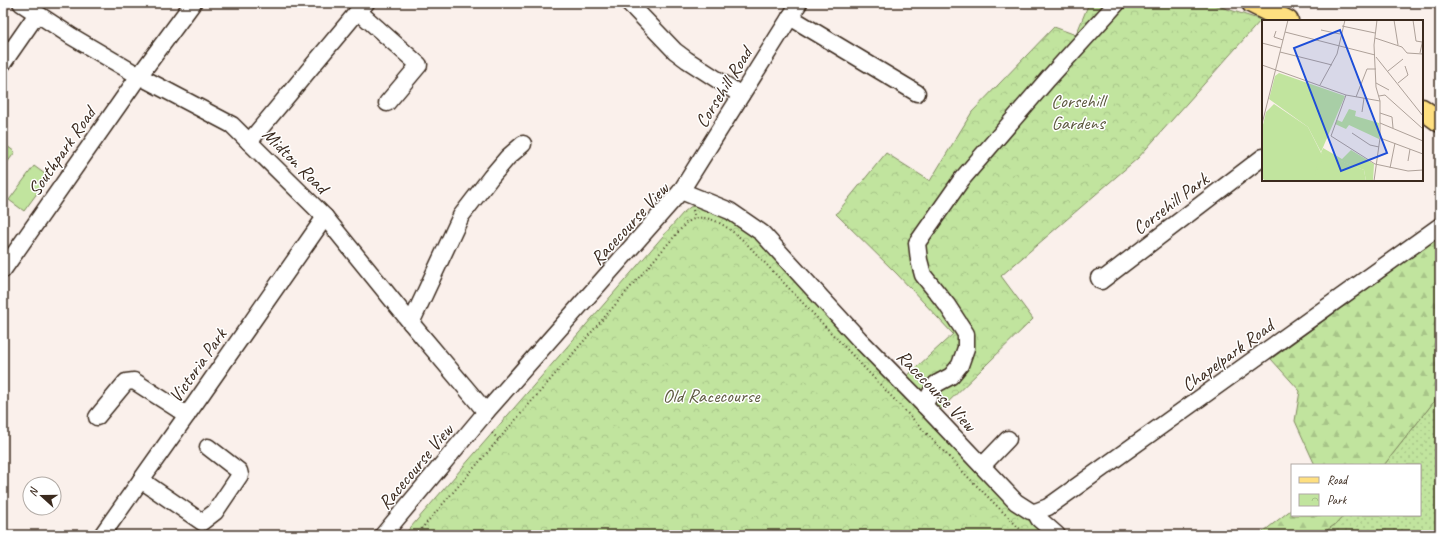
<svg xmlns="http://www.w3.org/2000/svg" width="1443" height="538" viewBox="0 0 1443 538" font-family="Caveat,sans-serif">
	<defs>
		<pattern id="grass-dots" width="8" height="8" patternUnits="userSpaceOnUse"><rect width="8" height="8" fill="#c1e49e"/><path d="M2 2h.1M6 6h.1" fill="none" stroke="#a7c488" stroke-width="1.8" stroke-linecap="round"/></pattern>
		<pattern id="forest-firs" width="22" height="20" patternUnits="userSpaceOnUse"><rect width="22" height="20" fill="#c1e49e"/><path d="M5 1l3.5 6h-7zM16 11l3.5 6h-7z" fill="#a7c488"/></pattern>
		<pattern id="park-crowns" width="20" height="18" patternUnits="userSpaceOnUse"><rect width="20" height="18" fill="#c1e49e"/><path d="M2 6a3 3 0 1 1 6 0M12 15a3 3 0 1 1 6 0" fill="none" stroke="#a7c488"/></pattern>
	</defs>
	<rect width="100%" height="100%" fill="#faf0eb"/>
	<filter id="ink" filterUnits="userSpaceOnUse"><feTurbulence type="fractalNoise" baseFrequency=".025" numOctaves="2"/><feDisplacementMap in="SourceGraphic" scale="8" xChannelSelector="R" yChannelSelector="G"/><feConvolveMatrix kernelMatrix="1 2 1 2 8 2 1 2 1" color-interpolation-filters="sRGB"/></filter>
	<g filter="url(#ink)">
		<polygon fill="url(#grass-dots)" stroke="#7e875e" points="1440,394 1440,535 1320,535 1337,523 1344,515 1420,515 1420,465 1384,465"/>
		<g fill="url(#forest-firs)" stroke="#7e875e">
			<polygon points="1440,236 1440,394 1384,465 1315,465 1295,421 1300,391 1271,359"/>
			<polygon points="1292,509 1292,515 1344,515 1337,523 1320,535 1259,535"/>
		</g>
		<g fill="url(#park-crowns)" stroke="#7e875e">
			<polygon points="1089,3 1209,3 1261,20 1138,158 1001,276 1033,319 938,412 906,377 953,334 897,274 836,214 886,153 930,181 972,112 1054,27 1076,35"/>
			<path d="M695 206C719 206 738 224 757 237L1017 511 1029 520 1045 535H404L683 213 690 207Z"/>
		</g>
		<g fill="#c1e49e" stroke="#7e875e">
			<polygon points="3,143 15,152 4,167 3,166"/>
			<polygon points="34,166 49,177 24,211 9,200"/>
		</g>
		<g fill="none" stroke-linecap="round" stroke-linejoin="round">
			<defs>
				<g id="minor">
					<polyline points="21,3 71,36 139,76 232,125 325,217 411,323 486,412"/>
					<polyline points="629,3 675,51 687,60 741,95"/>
					<polyline points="358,11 419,65 387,103"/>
					<polyline points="790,17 917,93"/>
					<polyline points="3,63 37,14"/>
					<polyline points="249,142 358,11 366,3"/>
					<polyline points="681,191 730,211 762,233 859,339 924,405 1016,502 1030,511 1035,512"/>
					<polyline points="3,270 139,76 193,3"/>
					<polyline points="1099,278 1101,281 1263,157"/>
					<polyline points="411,323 461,216 491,177 508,157 523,144"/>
					<polyline points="924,405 936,384 951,376 960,365 966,348 966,334 947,305 923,275 919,260 917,243 962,179 1048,79 1117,3"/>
					<polyline points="97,417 126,382 134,381 187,415"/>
					<polyline points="982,466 1008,439"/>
					<polyline points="141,480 202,522 215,512 240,475 239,471 208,447"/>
					<polyline points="1035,512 1048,507 1440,226"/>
					<polyline points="1035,512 1039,519 1057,535"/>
					<polyline points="102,535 187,415 325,217"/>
					<polyline points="383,535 486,412 681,191 799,3"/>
				</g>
				<g id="major">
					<polyline points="1252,3 1288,21"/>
					<polyline points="1422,109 1440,122"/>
				</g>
			</defs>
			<use href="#minor" stroke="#3b2a1e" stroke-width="19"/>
			<use href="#major" stroke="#3b2a1e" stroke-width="23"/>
			<g stroke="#3b2a1e" stroke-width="2" stroke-dasharray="1 3" stroke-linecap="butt">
				<polyline points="693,210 695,218"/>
				<polyline points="492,433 499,440"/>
				<path d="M416 535 686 223C690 221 694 218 698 218 714 215 735 233 746 243L965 474 1026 535"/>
			</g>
			<use href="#minor" stroke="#fff" stroke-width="16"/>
			<use href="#major" stroke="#fedf80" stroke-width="20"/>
		</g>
	</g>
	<g text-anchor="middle" stroke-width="3" stroke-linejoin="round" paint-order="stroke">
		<g font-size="19" fill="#3b2a1e" stroke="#fff">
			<text transform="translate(723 87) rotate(-58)" y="7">Corsehill Road</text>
			<text transform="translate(61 151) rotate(-55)" y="7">Southpark Road</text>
			<text transform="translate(296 160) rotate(45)" y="7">Midton Road</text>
			<text transform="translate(1170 203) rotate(-37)" y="7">Corsehill Park</text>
			<text transform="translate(629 223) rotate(-47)" y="7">Racecourse View</text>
			<text transform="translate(1227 355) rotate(-36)" y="7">Chapelpark Road</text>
			<text transform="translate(197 365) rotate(-55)" y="7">Victoria Park</text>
			<text transform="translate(937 390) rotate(46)" y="7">Racecourse View</text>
			<text transform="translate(415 466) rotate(-50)" y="7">Racecourse View</text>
		</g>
		<g font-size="19" fill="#5c583e" stroke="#fff">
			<text x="1078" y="107">Corsehill<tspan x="1078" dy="22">Gardens</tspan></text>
			<text x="711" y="402">Old Racecourse</text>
		</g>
	</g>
	<g transform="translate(1262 20)">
		<rect width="161" height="161" fill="#faf0eb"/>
		<path d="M12 84 46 107 59 133 102 150 104 161H4L0 158V109L4 92Z" fill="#c1e49e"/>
		<path d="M61 128 80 139 89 130 112 144 111 161H104L102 150 62 135 59 133ZM59 134 62 136 53 155 54 161H43L53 151Z" fill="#c1e49e"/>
		<path d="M17 53 83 76 59 132 46 107 7 79 13 56ZM87 89 94 91 93 96 117 103V119L87 105 84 109 73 104 75 100 80 102Z" fill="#c1e49e"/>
		<path fill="none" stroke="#aea199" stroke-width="1" d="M132 0 136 25M151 0 154 21 160 22M80 6 113 13M59 10 78 14M14 11 12 17 21 20M23 12 113 35M113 18 140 27 145 33 161 34M0 23 19 28M18 32 70 45M158 33 161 19M114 37 161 96M0 45 84 75 118 81M126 51 141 39M114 63 127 70M136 63 146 55 143 46M58 65 75 34 83 0M84 75 69 116 113 144 146 151 161 150M117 76 123 75 161 109M94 77 105 49H114M100 92 102 78M118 93 130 97 131 108M118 103 161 121M0 104 26 0M90 113 108 125 117 127M118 118 161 134M146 141 148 129M128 148 133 123M112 161 118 118V81L114 67 112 25 115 0"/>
		<path fill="#1d4ed8" fill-opacity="0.15" stroke="#1d4ed8" stroke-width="2" d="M78 10 125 133 79 151 32 28Z"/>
		<rect width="161" height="161" fill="none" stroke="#3b2a1e" stroke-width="2"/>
	</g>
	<rect width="1443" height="538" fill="none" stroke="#fff" stroke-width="16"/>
	<rect x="8" y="8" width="1427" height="522" fill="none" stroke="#3b2a1e" stroke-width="1.5" filter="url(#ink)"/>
	<rect x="1291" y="464" width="130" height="52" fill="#ffffff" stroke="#b1aaa5"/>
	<rect x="1299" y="477" width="20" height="6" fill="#fedf80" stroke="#b1aaa5"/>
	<text x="1327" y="484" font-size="12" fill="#3b2a1e">Road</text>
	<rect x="1299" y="494" width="20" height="12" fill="url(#park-crowns)" stroke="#b1aaa5"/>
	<text x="1327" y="504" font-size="12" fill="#3b2a1e">Park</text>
	<g transform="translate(42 496) rotate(291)"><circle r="19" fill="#ffffff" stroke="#b1aaa5"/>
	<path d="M0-3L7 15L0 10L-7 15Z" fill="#3b2a1e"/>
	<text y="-6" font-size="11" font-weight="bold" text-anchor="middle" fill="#3b2a1e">N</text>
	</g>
</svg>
